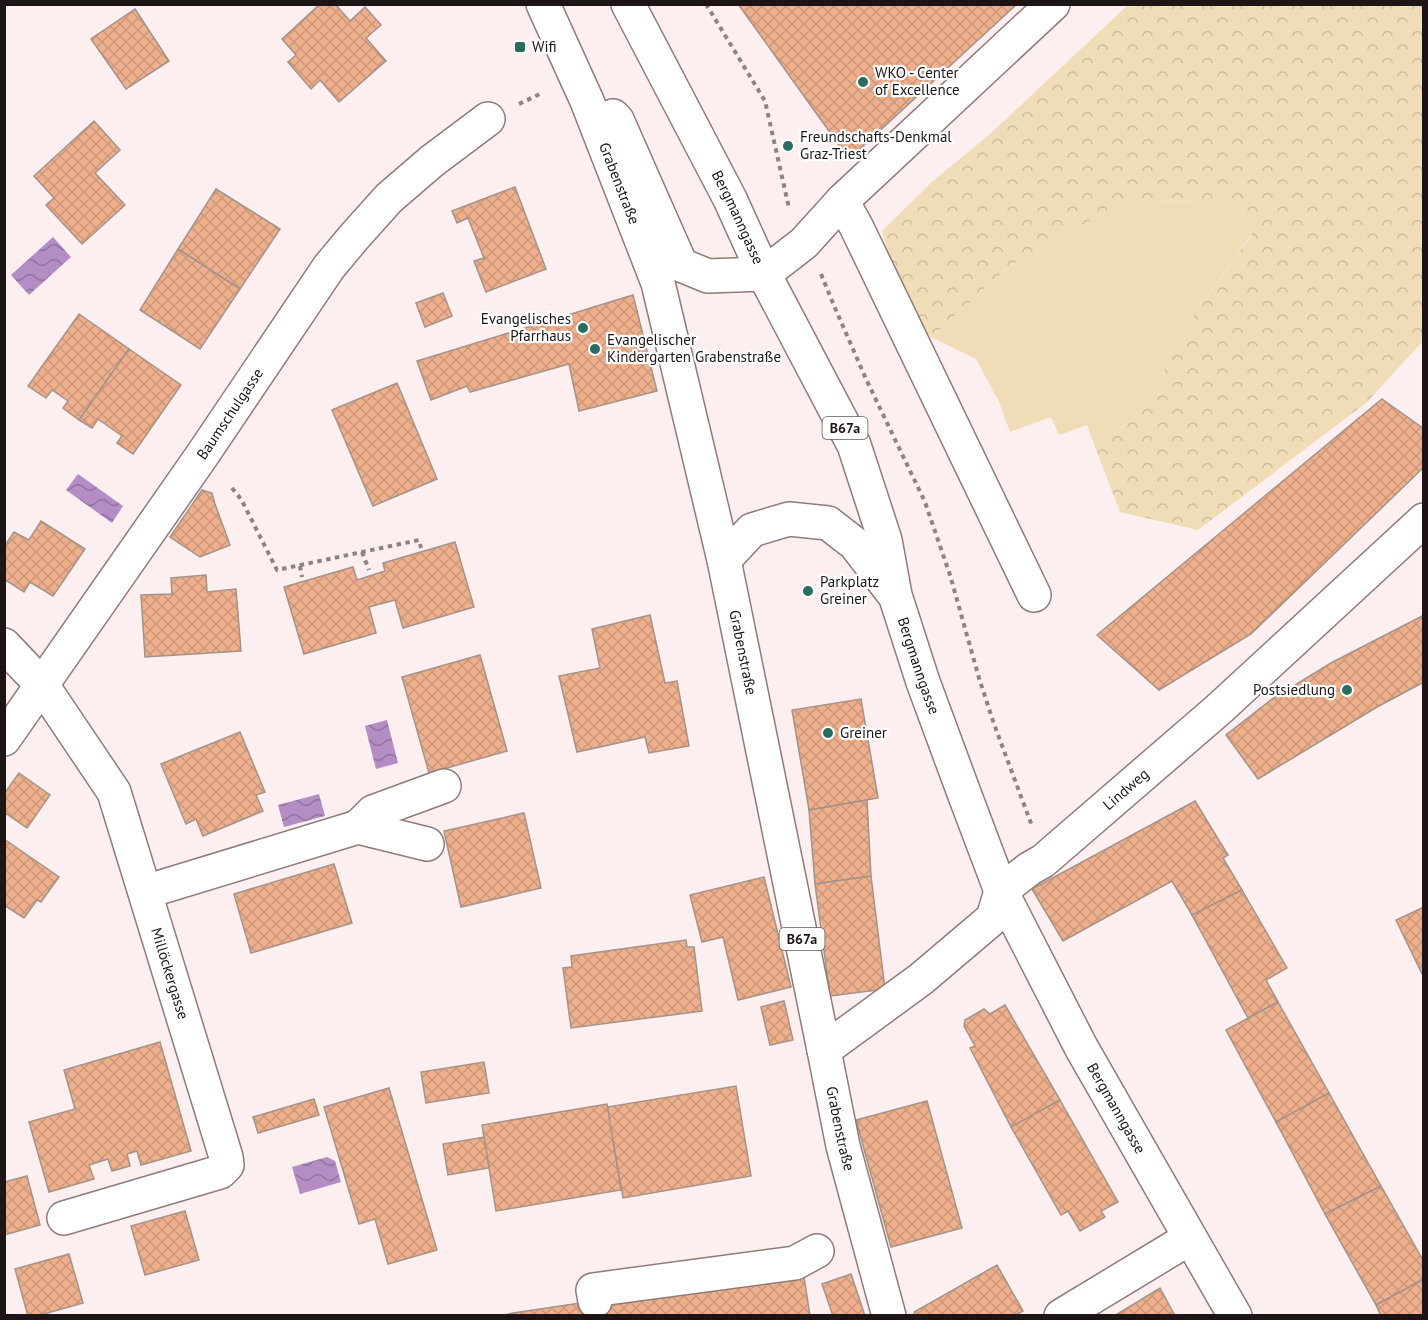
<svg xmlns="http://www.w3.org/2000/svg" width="1428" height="1320" viewBox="0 0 1428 1320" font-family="'PT Sans',sans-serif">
	<defs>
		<pattern id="forest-crowns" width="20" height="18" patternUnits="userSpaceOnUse" patternTransform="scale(1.5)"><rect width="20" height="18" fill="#f0dcb7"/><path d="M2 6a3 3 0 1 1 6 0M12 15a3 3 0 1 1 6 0" fill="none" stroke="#cdbc9c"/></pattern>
		<pattern id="water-waves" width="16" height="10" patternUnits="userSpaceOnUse" patternTransform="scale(1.5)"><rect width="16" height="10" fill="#b38dc4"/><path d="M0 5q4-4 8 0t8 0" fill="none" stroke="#91729e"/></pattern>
		<pattern id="building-cross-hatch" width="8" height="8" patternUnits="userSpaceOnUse" patternTransform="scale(1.5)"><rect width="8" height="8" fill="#eeb08c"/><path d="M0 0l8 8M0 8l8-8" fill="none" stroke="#cc9678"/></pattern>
	</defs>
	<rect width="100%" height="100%" fill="#fdefef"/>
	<polygon fill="#f0dcb7" points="1224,200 1252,233 1183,331 1147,406 1096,449 1087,425 1059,435 1051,417 1010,432 999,402 976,359 931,337 1012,264 1126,201"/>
	<polygon fill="url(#forest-crowns)" points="1128,5 1423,5 1423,341 1366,403 1198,530 1120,512 1096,449 1147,406 1183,331 1252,234 1224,200 1126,201 1012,264 931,337 903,303 882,231 933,181 990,134"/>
	<g fill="url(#water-waves)">
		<polygon points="53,237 71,257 29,295 11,275"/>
		<polygon points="78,474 123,506 112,523 66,490"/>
		<polygon points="387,720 398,763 376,769 365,726"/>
		<polygon points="319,794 325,816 284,827 278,805"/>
		<polygon points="327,1157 335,1161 341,1182 300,1194 292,1167"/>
	</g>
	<g fill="url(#building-cross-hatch)" stroke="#a49389" stroke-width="1.5">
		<polygon points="320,4 335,4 350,21 365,7 381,25 366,38 386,61 339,102 320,80 311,89 288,62 296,55 282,39"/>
		<polygon points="738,4 1017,4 849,159"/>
		<polygon points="135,9 169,61 126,89 91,39"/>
		<polygon points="94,121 120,150 95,173 125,205 82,244 46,205 54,198 34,176"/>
		<polygon points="515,187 546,269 486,292 474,261 484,258 468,218 457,223 452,211"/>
		<polygon points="216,189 280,229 240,289 178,249"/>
		<polygon points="178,249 240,289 200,349 140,310"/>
		<polygon points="443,293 452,316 425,327 416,303"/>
		<polygon points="633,295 657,391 579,411 569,364 470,392 467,386 431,400 417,361"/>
		<polygon points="79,314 129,349 79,420 63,408 68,401 52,390 46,398 28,386"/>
		<polygon points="129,349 181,385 133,454 117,443 122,436 98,419 92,428 79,420"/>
		<polygon points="397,383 437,479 373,506 332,410"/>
		<polygon points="1382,399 1424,429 1424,467 1251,634 1159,690 1097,635"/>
		<polygon points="202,490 212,493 215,504 230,545 200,557 170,537"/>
		<polygon points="41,521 85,549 53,596 30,582 24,592 4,579 4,547 14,532 29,540"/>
		<polygon points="455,542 474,607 403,628 395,600 369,607 376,633 304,654 284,587 353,567 357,580 385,571 383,563"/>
		<polygon points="206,575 207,592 236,589 241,651 145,657 141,595 172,594 171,578"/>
		<polygon points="650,615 665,683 677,681 689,746 649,753 645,737 577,752 559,676 600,668 592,629"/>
		<polygon points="1424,615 1424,682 1377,707 1258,779 1226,735 1272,699 1331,663"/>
		<polygon points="480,655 507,751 429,773 402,677"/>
		<polygon points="861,699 878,798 809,810 792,710"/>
		<polygon points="240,732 265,792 256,795 263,811 203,836 196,819 186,824 161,764"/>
		<polygon points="19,773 50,795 27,828 4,812 4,794"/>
		<polygon points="867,800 871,876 815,884 809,810"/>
		<polygon points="1195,801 1228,855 1223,858 1242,890 1192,915 1172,881 1063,941 1032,889"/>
		<polygon points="524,813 541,888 461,907 444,831"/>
		<polygon points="4,839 59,877 41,902 37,900 24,918 4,905"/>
		<polygon points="334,864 352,923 251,953 234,894"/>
		<polygon points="871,876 885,989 830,996 815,884"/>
		<polygon points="764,877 791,987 738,1000 723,937 702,942 690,895"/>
		<polygon points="1242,890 1287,968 1266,980 1278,1002 1248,1018 1192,915"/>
		<polygon points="1424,907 1424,978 1396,920"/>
		<polygon points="686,940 687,947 694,947 702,1011 571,1028 563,968 572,967 571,956"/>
		<polygon points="784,1001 793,1040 770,1045 761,1007"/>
		<polygon points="1278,1002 1329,1093 1276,1122 1226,1030"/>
		<polygon points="1005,1005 1060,1100 1011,1127 970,1048 975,1046 964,1026 965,1020 984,1009 990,1014"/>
		<polygon points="160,1042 191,1151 141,1165 137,1151 127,1154 130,1166 112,1171 108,1159 89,1165 94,1179 49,1192 29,1122 75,1109 64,1070"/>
		<polygon points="484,1062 489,1093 426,1103 421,1072"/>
		<polygon points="736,1086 751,1176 623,1198 607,1107"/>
		<polygon points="389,1088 437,1250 388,1264 375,1219 359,1224 324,1107"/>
		<polygon points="1329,1093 1381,1186 1325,1214 1276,1122"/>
		<polygon points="314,1099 319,1115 258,1133 253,1117"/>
		<polygon points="1060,1100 1118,1202 1101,1211 1105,1217 1080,1231 1068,1211 1061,1215 1011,1127"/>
		<polygon points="927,1101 962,1228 891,1247 856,1120"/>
		<polygon points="607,1104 621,1190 496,1211 482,1125"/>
		<polygon points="484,1137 489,1168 448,1175 443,1144"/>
		<polygon points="27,1176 40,1225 4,1235 4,1182"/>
		<polygon points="1381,1186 1424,1262 1424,1279 1376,1305 1325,1214"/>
		<polygon points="185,1211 199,1260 145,1275 131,1226"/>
		<polygon points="69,1254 83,1303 37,1316 28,1316 15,1269"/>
		<polygon points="997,1265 1023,1311 1014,1316 915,1316 914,1312"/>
		<polygon points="803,1270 810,1316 499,1316 513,1313"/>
		<polygon points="851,1274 865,1316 833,1316 822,1284"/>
		<polygon points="1424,1279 1424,1316 1381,1316 1376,1305"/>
		<polygon points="1160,1288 1175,1316 1114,1316"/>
	</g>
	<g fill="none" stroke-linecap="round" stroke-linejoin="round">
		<defs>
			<g id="minor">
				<polyline points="842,201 856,226 1034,595"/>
				<polyline points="764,274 804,243 842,201 1053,4"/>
				<path id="s1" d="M4 645 42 685 114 792 226 1157 227 1165 220 1172 64 1218"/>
				<path id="s2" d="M4 739 203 454 329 267 354 237 389 198 432 161 488 119"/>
				<polyline points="358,827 373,812 444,786"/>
				<polyline points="145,892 358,827 427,844"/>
				<path id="s3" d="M824 1050 921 979 993 918 1001 891 1029 869 1043 861 1219 709 1424 520"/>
				<polyline points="595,1301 593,1290 795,1263 817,1251"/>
				<polyline points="1061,1316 1190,1238"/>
			</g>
			<g id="major">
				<path id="s4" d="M543 4 587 101 658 283 724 560 824 1050 843 1146 889 1316"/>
				<path id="s5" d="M628 4 730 199 764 274 854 445 885 540 895 595 923 682 964 793 1001 891 1081 1047 1235 1316"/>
				<polyline points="613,116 617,120 681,265 708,276 764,274"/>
				<polyline points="724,560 752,530 789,519 828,523 855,544 892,592"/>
			</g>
		</defs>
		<use href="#minor" stroke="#907b7b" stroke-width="36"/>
		<use href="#major" stroke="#907b7b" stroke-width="36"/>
		<g stroke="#8e8383" stroke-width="4" stroke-dasharray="4.5 4.5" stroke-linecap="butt">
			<polyline points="706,4 765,101 789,208"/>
			<polyline points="519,104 542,93"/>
			<polyline points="821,274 835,308 866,379 925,502 950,575 979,678 994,724 1032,826"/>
			<polyline points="232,488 241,499 277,570 419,540 421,548"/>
			<polyline points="362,552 369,570"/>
			<polyline points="300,566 302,577"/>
		</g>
		<use href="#minor" stroke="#fff" stroke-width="33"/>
		<use href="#major" stroke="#fff" stroke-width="33"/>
	</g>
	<g fill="#296d60" stroke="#fff" stroke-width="2">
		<rect x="514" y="41" width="12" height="12" rx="3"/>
		<circle cx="863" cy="82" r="6"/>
		<circle cx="788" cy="146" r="6"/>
		<circle cx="583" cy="328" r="6"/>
		<circle cx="595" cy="349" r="6"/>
		<circle cx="808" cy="591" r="6"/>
		<circle cx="1347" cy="690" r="6"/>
		<circle cx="828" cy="733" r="6"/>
	</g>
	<g text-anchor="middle" stroke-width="4.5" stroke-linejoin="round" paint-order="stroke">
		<g fill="#fff" stroke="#615b5b" stroke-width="1.5">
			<rect x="822.5" y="417" width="45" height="22" rx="4.5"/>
			<rect x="779.5" y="928" width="45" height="22" rx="4.5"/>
		</g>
		<g font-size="14" font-weight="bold" fill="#1d1515">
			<text x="845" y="433">B67a</text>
			<text x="802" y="944">B67a</text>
		</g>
		<g font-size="15" fill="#1d1515" stroke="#fff" text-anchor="start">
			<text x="532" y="52">Wifi</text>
			<text x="875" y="78">WKO - Center<tspan x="875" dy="17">of Excellence</tspan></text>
			<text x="800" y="142">Freundschafts-Denkmal<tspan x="800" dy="17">Graz-Triest</tspan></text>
			<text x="571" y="324" text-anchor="end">Evangelisches<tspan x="571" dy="17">Pfarrhaus</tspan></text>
			<text x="607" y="345">Evangelischer<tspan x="607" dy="17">Kindergarten Grabenstraße</tspan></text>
			<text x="820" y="587">Parkplatz<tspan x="820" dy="17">Greiner</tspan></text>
			<text x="1335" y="695" text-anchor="end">Postsiedlung</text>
			<text x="840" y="738">Greiner</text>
		</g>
		<g font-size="15" fill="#1d1515" stroke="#fff">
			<text dy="5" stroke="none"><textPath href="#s4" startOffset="195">Grabenstraße</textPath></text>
			<text dy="5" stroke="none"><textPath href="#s5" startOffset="240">Bergmanngasse</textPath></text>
			<text dy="5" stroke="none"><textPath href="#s2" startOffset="396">Baumschulgasse</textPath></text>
			<text dy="5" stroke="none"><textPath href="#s4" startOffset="681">Grabenstraße</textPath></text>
			<text dy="5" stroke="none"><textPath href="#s5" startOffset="726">Bergmanngasse</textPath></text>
			<text dy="5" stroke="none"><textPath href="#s3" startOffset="404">Lindweg</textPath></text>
			<text dy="5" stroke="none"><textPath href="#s1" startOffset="374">Millöckergasse</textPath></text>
			<text dy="5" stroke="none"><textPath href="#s5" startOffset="1212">Bergmanngasse</textPath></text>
			<text dy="5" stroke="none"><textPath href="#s4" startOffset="1167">Grabenstraße</textPath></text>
		</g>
	</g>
	<rect width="1428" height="1320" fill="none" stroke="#1d1515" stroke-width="12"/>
</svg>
